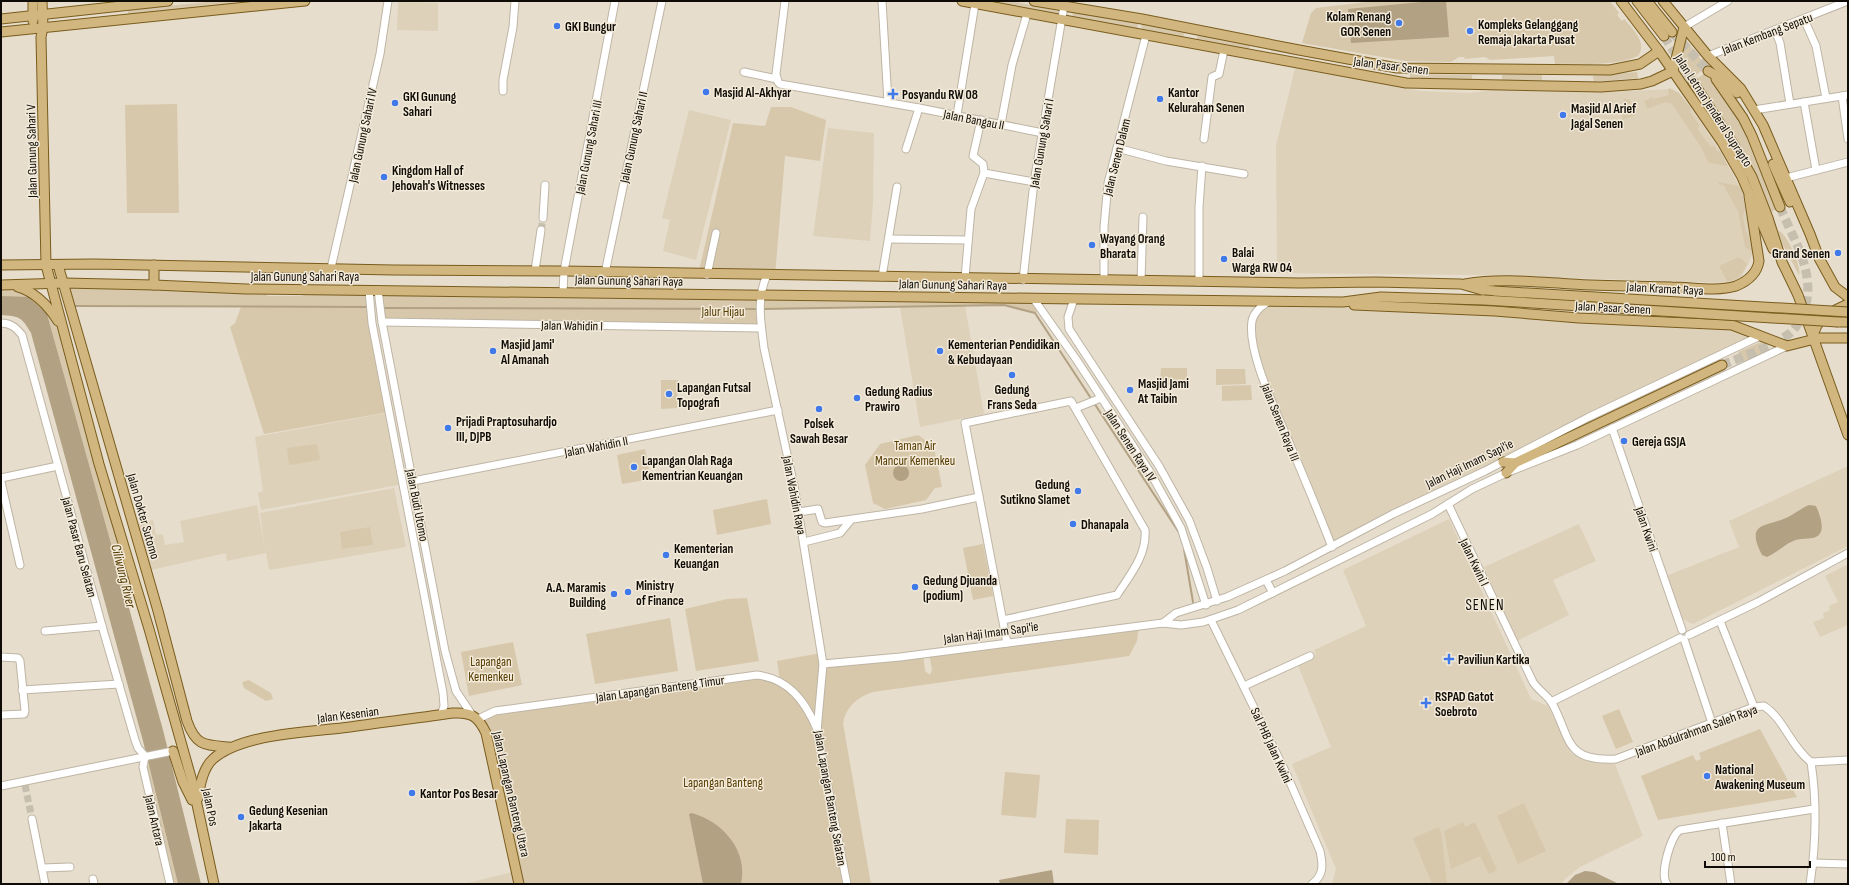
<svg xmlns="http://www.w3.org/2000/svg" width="1849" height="885" viewBox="0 0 1849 885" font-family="'Sofia Sans Condensed',sans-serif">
	<rect width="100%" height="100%" fill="#e6ddcc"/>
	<g fill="#ded1ba">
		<polygon points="398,2 438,3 438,31 397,30"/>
		<polygon points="1295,68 1420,91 1471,93 1501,89 1631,91 1673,89 1691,108 1720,151 1742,191 1753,252 1748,264 1742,276 1737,280 1727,283 1475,275 1277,273 1276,146"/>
		<polygon points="689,110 731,120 696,260 663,251 670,220 662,218"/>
		<polygon points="828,128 874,133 873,202 870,241 813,236"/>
		<polygon points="1270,301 1732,325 1760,336 1332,547 1268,390 1251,333 1259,308"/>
		<polygon points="965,306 984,414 920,427 900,307"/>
		<polygon points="386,413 398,485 261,510 258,493 263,491 255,437"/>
		<polygon points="1848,466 1848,546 1693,624 1680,618 1666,576 1739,547 1729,521"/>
		<polygon points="394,488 406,547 269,570 266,553 227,561 226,553 147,571 137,523 153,520 156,535 163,534 165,545 184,542 180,521 257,505 265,549 260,513"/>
		<polygon points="1449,519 1531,699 1548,706 1571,753 1579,757 1591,761 1615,764 1643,836 1580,867 1565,879 1562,884 1332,884 1336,869 1292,764 1331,747 1297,663 1316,655 1314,650 1366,626 1343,570"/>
		<polygon points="1579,524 1596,561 1553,580 1569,615 1517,641 1482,568"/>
		<polygon points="1848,564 1848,625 1820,637 1813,622 1824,618 1823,613 1830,610 1829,606 1838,602 1825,576"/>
		<polygon points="516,871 519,884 464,884"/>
	</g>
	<g fill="#d7c8ab">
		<polygon points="216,1 270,1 128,16 128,10"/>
		<polygon points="981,1 1011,1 1059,11 1058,16"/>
		<path d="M1375 1H1610L1619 13 1617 15 1622 21 1624 19C1632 28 1648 43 1638 56 1613 67 1582 63 1555 64L1554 56 1490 60 1485 57 1465 59 1464 57H1459L1451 62 1405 61 1302 43 1311 13 1316 8Z"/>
		<polygon points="1073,12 1138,23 1137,30 1072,18"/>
		<polygon points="1142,24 1184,33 1183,39 1141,30"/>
		<polygon points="1198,35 1250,45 1249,51 1196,41"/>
		<polygon points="1686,40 1707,67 1689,80 1679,64"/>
		<polygon points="1708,71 1730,99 1780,207 1771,212 1746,159 1695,80"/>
		<polygon points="1637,72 1638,78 1594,82 1593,76"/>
		<polygon points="1410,74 1472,75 1472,79 1410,78"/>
		<rect x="1502" y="75" width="40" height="5"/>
		<polygon points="1669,88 1679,93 1691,108 1690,112 1699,125 1698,130 1710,146 1715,147 1718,152 1720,151 1728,166 1709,163 1699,144 1672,104 1666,102 1647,109 1644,101 1652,97 1653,99 1669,95 1668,91"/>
		<polygon points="1624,99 1629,99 1636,115 1622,120"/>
		<polygon points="177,104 179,213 127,213 125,105"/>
		<polygon points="771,107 791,107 826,120 820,161 785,156 775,276 698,275 733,123 765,126"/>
		<polygon points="1718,182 1739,186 1742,191 1745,209 1743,216 1745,229 1750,239 1753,252 1745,247 1738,211 1724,186 1719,184"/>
		<path d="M1779 231C1787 234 1802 268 1799 275L1776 232Z"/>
		<path d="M1739 257 1747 264C1742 274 1738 281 1727 281L1719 266Z"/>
		<polygon points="64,283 267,289 267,296 303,296 303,290 369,290 389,412 264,434 230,327 235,323 241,307 70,306"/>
		<polygon points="1,285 33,293 62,327 136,586 124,590 47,314 1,297"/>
		<polygon points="378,290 1033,298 1041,310 1035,313 1004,305 760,309 761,328 382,322"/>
		<polygon points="1761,342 1767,345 1766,353 1743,363 1738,352"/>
		<polygon points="1161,368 1187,368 1187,386 1160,385"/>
		<polygon points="1216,369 1245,369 1246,384 1216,385"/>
		<polygon points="661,380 678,380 677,408 661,409"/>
		<polygon points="1251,385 1252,400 1222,401 1222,386"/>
		<polygon points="918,435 928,442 933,442 942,487 935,488 926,500 885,509 873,503 865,465 880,444"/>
		<polygon points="317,444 320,460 289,465 287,448"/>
		<polygon points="645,449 651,479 622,484 617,455"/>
		<polygon points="767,499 771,524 717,535 713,510"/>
		<polygon points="370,527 373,545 342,549 340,532"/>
		<polygon points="983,544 993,596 973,600 963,548"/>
		<polygon points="747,598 759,661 696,671 685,609 727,599"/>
		<polygon points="670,618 678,671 595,684 586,634"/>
		<path d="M1139 626 1137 641 1129 656 873 692C857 697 846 707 843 723L871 884H518L481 723 487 714 757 675 780 681 777 661 821 653 823 664 923 654 925 671 930 675 932 670 929 653Z"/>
		<polygon points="513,642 522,685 469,696 461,652"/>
		<polygon points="249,680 271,693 273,699 266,701 244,688 242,682"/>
		<polygon points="1619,709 1633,742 1616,749 1602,716"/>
		<polygon points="1760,729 1797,797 1658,820 1641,776 1693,755 1696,761 1701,759 1699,753"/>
		<polygon points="145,756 149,767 178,884 170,884 144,760"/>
		<polygon points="1005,772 1040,775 1036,818 1001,815"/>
		<polygon points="1524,803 1546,851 1518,864 1497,816"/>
		<polygon points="1066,819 1099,820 1098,855 1064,853"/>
		<polygon points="1463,822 1465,827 1475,822 1497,870 1489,874 1480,856 1451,869 1444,831"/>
		<polygon points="1439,827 1442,837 1447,884 1432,884 1413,838"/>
	</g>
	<g fill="#b2a182">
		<polygon points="1432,1 1446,1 1449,37 1351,43 1348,9"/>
		<path d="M1 296 29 297 47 314 163 730 201 884H178L143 741 31 333C22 317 19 316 1 315Z"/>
		<circle cx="901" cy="473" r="8"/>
		<path d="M1809 505 1816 506C1820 515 1828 535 1813 538 1806 539 1798 538 1791 542 1783 546 1776 553 1767 557L1762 555C1744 520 1768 528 1790 516 1797 512 1802 508 1809 505Z"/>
		<path d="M692 813C723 822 748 850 741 884H703L689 814Z"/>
		<polygon points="1052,870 1054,884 1000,884 999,880"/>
		<polygon points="1585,871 1594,872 1619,884 1566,884 1575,875"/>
	</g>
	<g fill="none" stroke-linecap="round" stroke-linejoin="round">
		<g stroke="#b2a182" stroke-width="2">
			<polyline points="73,306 368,307"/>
			<polyline points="383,308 758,309"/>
			<polyline points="763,309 1004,305 1035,313 1180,534"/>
			<polyline points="1184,549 1193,602"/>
		</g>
		<g stroke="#c6beae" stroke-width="7" stroke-dasharray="7 3.5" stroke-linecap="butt">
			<polyline points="541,230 543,218"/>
			<polyline points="25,785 32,819"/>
		</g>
		<g stroke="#c6beae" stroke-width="9" stroke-dasharray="9 4.5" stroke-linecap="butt">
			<polyline points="1672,32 1708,71"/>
			<polyline points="1664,36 1693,82"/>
			<path d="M1722 365C1744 356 1769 348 1789 334 1796 329 1801 319 1804 311 1817 274 1794 241 1780 207"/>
		</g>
		<defs>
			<g id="minor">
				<polyline points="785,1 776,74 778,82 780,84 919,108 1043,133"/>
				<polyline points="882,1 888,102"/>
				<polyline points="1804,19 1816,46 1826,98"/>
				<polyline points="1684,27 1728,1"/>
				<polyline points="1775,30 1780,43 1790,104"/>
				<polyline points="1708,56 1848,1"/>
				<polyline points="744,72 777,79"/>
				<polyline points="503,91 503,80 513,27 515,1"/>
				<polyline points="1842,96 1848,139"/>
				<polyline points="1804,102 1816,170"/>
				<polyline points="1754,110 1848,95"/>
				<polyline points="957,115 975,4"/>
				<polyline points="1001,124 1012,65 1027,14"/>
				<polyline points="1204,139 1212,77 1219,74 1224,50"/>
				<polyline points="1117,148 1166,161 1244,174"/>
				<polyline points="906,149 919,108"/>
				<polyline points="984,173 1034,182"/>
				<polyline points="1786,178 1848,162"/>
				<polyline points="543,218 545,185"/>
				<polyline points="889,239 968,240"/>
				<polyline points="331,268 380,54 388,1"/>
				<polyline points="535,271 541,230"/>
				<polyline points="605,273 662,1"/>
				<polyline points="707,275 716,233"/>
				<path d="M767 275C756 299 761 323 764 348L795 491 823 664 817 731 847 884"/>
				<polyline points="882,277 897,187"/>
				<polyline points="965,278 971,209 984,173 983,164 973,156 981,120"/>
				<polyline points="1023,280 1034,182 1064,6"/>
				<polyline points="1104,280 1104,227 1108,183 1146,35"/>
				<polyline points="1141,281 1143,217"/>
				<polyline points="1199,282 1199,207 1202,166"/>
				<polyline points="369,290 372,323 443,693 444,706 441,715"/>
				<polyline points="378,290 382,322 445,651 456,691 472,715"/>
				<polyline points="563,292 564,271 615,1"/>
				<polyline points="1033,298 1076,359 1150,472 1181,528 1206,605"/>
				<polyline points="1074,299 1068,317 1069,329 1159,466 1189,520 1207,568 1217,601"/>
				<path d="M1269 301C1262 306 1254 311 1252 321 1247 352 1276 410 1288 440 1303 475 1318 511 1332 547"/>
				<polyline points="382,322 761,328"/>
				<path d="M1 323C11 323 16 328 22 335L102 626 135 740 138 748 145 756"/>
				<polyline points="1076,408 1101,398"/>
				<polyline points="1612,428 1682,630"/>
				<polyline points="1,478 58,466"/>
				<polyline points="413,481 778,410"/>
				<polyline points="1,482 20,565"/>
				<path d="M1448 504 1533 682C1538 690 1547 695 1552 703 1571 738 1564 762 1616 759L1754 707 1764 706C1784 719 1791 747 1811 762L1848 760"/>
				<polyline points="799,512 818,509 822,522 825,523 922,509 979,497"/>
				<polyline points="804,542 840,533 850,521"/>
				<polyline points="1266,580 1273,593"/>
				<path d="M1003 620 1117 595C1130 575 1147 555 1145 530L1071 401 965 423 1007 643"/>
				<path d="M1211 620 1286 773 1320 851C1323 865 1324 875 1312 884"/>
				<polyline points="1720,621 1754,707"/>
				<polyline points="1163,623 1176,613 1227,597 1285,571 1393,514 1485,471 1589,417 1760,336"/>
				<polyline points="45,631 102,626"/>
				<polyline points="1689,635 1758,602 1848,553"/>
				<polyline points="1684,639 1712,723"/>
				<polyline points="1,657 18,658 20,661 25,711 24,714 1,715"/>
				<polyline points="823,664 900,657 1163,623 1181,625 1203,622 1238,610 1432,514 1472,489 1506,473 1577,445 1787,346"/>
				<polyline points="1244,686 1310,656"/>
				<polyline points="22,690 119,684"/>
				<polyline points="1551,702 1680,638"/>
				<path d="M478 719 495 711 757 675C789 679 805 701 817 729"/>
				<polyline points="145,756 143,767 170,884"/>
				<polyline points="1,786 173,751"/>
				<polyline points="32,819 45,884"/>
				<polyline points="1722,823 1731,884"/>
				<polyline points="1813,863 1848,864"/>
				<polyline points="42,868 70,867"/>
				<polyline points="93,879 94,884"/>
				<path d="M1667 884C1659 875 1671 835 1680 830L1814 809"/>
				<path d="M1810 884C1816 844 1817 802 1811 762"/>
			</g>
			<g id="major">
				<polyline points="33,1 33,21"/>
				<polyline points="42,1 43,27 41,37 46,265 99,464 149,629 192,781 214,884"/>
				<polyline points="962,1 1406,83 1601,87 1641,84 1652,81 1673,71 1684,27"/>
				<polyline points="1034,1 1142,19 1299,50 1397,68 1610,70 1640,64 1659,51"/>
				<polyline points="1621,1 1659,51 1722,142 1742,177 1773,249"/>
				<polyline points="1637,1 1664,36"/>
				<polyline points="1647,1 1672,32"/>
				<polyline points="1663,1 1708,56 1741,89 1763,125 1810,234 1819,258 1835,287 1848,297"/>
				<polyline points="1,19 168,1"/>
				<polyline points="1,32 305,1"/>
				<polyline points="1708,71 1721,78 1737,93"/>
				<polyline points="1716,79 1743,118 1752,136 1780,207"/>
				<polyline points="1693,82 1735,147 1752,177 1768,218 1782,262 1798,295 1848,435"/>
				<polyline points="1773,164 1790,202"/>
				<polyline points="1,265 94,264 394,270 564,271 1300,283 1376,282 1461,284 1482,290 1494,291"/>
				<path d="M58 265 158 611 187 721C196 746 204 745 229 747"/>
				<path d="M1465 284C1500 278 1535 282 1571 284 1604 286 1638 286 1672 287 1692 287 1716 292 1736 286 1748 281 1757 274 1759 261L1749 196"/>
				<polyline points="1,285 64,283 154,285 246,289 1343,302 1381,297 1484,300"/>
				<polyline points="154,285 154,265"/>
				<path d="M18 287C35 292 49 307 58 321"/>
				<polyline points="1354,305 1495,311 1579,318 1732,325 1787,346 1819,338 1848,338"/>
				<polyline points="1838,322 1848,322"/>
				<path d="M1813 338C1816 317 1831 312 1848 304"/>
				<polyline points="1503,462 1515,463"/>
				<polyline points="1506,473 1515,463 1722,365"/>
				<polyline points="173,751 183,782 192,800"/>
				<path d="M198 798C200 785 203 768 213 759 242 733 312 732 350 727 384 722 418 718 453 713 471 712 478 716 486 733L519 884"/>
			</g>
		</defs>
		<use href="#minor" stroke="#beb5a5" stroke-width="9"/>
		<use href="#major" stroke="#795c1d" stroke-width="11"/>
		<use href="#minor" stroke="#fff" stroke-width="7"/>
		<use href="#major" stroke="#d1b77f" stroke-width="9"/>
		<defs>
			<g id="major-bridge">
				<polyline points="1494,291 1848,312"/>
				<polyline points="1484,300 1838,322"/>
			</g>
		</defs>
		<use href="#major-bridge" stroke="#795c1d" stroke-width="11" stroke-linecap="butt"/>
		<use href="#major-bridge" stroke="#d1b77f" stroke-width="9"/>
	</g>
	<g fill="#4079e9" stroke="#f3ead9" stroke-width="1.5">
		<circle cx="1399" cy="23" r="4"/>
		<circle cx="557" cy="26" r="4"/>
		<circle cx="1470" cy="31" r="4"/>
		<circle cx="706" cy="92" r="4"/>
		<path d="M891 88h4v4h4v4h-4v4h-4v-4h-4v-4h4z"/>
		<circle cx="1160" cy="99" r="4"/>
		<circle cx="395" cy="103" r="4"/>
		<circle cx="1563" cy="115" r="4"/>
		<circle cx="384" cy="177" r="4"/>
		<circle cx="1092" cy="245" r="4"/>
		<circle cx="1838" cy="253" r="4"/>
		<circle cx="1224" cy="259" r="4"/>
		<circle cx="493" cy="351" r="4"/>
		<circle cx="940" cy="351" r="4"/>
		<circle cx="1012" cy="375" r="4"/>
		<circle cx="1130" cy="390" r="4"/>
		<circle cx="669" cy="394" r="4"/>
		<circle cx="857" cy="398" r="4"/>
		<circle cx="819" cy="409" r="4"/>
		<circle cx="448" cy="428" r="4"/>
		<circle cx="1624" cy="441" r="4"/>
		<circle cx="634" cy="467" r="4"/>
		<circle cx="1078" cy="491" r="4"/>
		<circle cx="1073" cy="524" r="4"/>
		<circle cx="666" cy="555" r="4"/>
		<circle cx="915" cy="587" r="4"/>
		<circle cx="628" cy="592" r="4"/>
		<circle cx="614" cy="594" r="4"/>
		<path d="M1447 653h4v4h4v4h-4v4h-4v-4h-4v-4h4z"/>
		<path d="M1424 697h4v4h4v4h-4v4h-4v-4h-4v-4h4z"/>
		<circle cx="1707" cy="776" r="4"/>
		<circle cx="412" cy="793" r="4"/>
		<circle cx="241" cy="817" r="4"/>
	</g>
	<g text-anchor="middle" stroke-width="3" stroke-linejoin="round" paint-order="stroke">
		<g font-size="13" font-weight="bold" fill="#0f0c07" stroke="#f3ead9" text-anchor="start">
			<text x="1391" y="21" text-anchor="end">Kolam Renang<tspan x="1391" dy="15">GOR Senen</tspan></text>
			<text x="1478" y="29">Kompleks Gelanggang<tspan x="1478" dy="15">Remaja Jakarta Pusat</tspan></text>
			<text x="565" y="31">GKI Bungur</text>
			<text x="714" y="97">Masjid Al-Akhyar</text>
			<text x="1168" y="97">Kantor<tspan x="1168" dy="15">Kelurahan Senen</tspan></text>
			<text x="902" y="99">Posyandu RW 08</text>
			<text x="403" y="101">GKI Gunung<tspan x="403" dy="15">Sahari</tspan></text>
			<text x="1571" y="113">Masjid Al Arief<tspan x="1571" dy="15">Jagal Senen</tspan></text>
			<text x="392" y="175">Kingdom Hall of<tspan x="392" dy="15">Jehovah's Witnesses</tspan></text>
			<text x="1100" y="243">Wayang Orang<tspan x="1100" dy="15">Bharata</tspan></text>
			<text x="1232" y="257">Balai<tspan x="1232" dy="15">Warga RW 04</tspan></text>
			<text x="1830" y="258" text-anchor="end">Grand Senen</text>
			<text x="501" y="349">Masjid Jami'<tspan x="501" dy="15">Al Amanah</tspan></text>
			<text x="948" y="349">Kementerian Pendidikan<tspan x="948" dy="15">&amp; Kebudayaan</tspan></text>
			<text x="1138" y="388">Masjid Jami<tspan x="1138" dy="15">At Taibin</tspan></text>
			<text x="677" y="392">Lapangan Futsal<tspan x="677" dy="15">Topografi</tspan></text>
			<text x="1012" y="394" text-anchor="middle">Gedung<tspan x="1012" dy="15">Frans Seda</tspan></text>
			<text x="865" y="396">Gedung Radius<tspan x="865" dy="15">Prawiro</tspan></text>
			<text x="456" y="426">Prijadi Praptosuhardjo<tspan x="456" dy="15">III, DJPB</tspan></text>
			<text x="819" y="428" text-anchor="middle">Polsek<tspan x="819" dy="15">Sawah Besar</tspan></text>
			<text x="1632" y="446">Gereja GSJA</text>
			<text x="642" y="465">Lapangan Olah Raga<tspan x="642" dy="15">Kementrian Keuangan</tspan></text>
			<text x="1070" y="489" text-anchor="end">Gedung<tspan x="1070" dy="15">Sutikno Slamet</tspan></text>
			<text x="1081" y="529">Dhanapala</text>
			<text x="674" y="553">Kementerian<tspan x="674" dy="15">Keuangan</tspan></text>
			<text x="923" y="585">Gedung Djuanda<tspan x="923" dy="15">(podium)</tspan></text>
			<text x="636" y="590">Ministry<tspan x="636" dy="15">of Finance</tspan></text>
			<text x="606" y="592" text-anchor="end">A.A. Maramis<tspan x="606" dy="15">Building</tspan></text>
			<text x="1458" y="664">Paviliun Kartika</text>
			<text x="1435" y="701">RSPAD Gatot<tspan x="1435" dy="15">Soebroto</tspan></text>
			<text x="1715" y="774">National<tspan x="1715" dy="15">Awakening Museum</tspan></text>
			<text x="420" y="798">Kantor Pos Besar</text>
			<text x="249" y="815">Gedung Kesenian<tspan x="249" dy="15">Jakarta</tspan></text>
		</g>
		<g font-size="13" fill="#0f0c07" stroke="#f3ead9">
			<text transform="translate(1767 33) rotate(-21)" y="5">Jalan Kembang Sepatu</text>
			<text transform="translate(1391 65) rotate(7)" y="5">Jalan Pasar Senen</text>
			<text transform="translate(1714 110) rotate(57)" y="5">Jalan Letnan Jenderal Suprapto</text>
			<text transform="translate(974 119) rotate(11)" y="5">Jalan Bangau II</text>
			<text transform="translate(362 135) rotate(-78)" y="5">Jalan Gunung Sahari IV</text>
			<text transform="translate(633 137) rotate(-78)" y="5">Jalan Gunung Sahari II</text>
			<text transform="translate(1041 143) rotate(-80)" y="5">Jalan Gunung Sahari I</text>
			<text transform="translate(588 147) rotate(-79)" y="5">Jalan Gunung Sahari III</text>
			<text transform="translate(31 151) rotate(-91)" y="5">Jalan Gunung Sahari V</text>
			<text transform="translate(1116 157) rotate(-76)" y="5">Jalan Senen Dalam</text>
			<text x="305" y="281">Jalan Gunung Sahari Raya</text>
			<text transform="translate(629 280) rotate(1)" y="5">Jalan Gunung Sahari Raya</text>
			<text transform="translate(953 284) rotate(1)" y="5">Jalan Gunung Sahari Raya</text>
			<text transform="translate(1665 288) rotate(3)" y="5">Jalan Kramat Raya</text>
			<text transform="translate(1613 307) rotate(3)" y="5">Jalan Pasar Senen</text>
			<text transform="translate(572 325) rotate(1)" y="5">Jalan Wahidin I</text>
			<text transform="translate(1281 422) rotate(68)" y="5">Jalan Senen Raya III</text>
			<text transform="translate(1131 445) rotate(57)" y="5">Jalan Senen Raya IV</text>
			<text transform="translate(596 446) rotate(-11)" y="5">Jalan Wahidin II</text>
			<text transform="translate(1469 463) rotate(-26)" y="5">Jalan Haji Imam Sapi'ie</text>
			<text transform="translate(795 495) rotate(79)" y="5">Jalan Wahidin Raya</text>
			<text transform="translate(418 505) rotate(79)" y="5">Jalan Budi Utomo</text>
			<text transform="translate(144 516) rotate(74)" y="5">Jalan Dokter Sutomo</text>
			<text transform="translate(1647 529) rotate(71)" y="5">Jalan Kwini</text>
			<text transform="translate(80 547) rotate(75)" y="5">Jalan Pasar Baru Selatan</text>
			<text transform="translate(1475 562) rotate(64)" y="5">Jalan Kwini I</text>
			<text transform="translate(991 632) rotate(-8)" y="5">Jalan Haji Imam Sapi'ie</text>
			<text transform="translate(660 688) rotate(-8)" y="5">Jalan Lapangan Banteng Timur</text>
			<text transform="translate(348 714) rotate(-7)" y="5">Jalan Kesenian</text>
			<text transform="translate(1696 730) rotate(-20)" y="5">Jalan Abdulrahman Saleh Raya</text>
			<text transform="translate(1272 745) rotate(65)" y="5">Sal PHB Jalan Kwini</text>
			<text transform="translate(512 794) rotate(77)" y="5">Jalan Lapangan Banteng Utara</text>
			<text transform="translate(831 798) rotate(80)" y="5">Jalan Lapangan Banteng Selatan</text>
			<text transform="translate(211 807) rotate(78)" y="5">Jalan Pos</text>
			<text transform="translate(155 820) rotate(77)" y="5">Jalan Antara</text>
		</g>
		<g font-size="13" fill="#543b00" stroke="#f3ead9">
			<text x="723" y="316">Jalur Hijau</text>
			<text x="915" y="450">Taman Air<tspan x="915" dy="15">Mancur Kemenkeu</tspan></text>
			<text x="491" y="666">Lapangan<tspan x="491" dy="15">Kemenkeu</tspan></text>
			<text x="723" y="787">Lapangan Banteng</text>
		</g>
		<g font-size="14" font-style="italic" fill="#523900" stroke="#f3ead9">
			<text transform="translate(124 576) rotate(76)" y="5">Ciliwung River</text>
		</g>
		<g font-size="15" letter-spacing="1" fill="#0f0c07" stroke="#f3ead9">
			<text x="1485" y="610">SENEN</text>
		</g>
	</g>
	<rect width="1849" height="885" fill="none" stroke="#0f0c07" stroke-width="4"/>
	<path d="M1705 861v6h105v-6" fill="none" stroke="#0f0c07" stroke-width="2"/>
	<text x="1711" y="861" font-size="12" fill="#0f0c07" stroke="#f3ead9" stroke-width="3" paint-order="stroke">100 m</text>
</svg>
